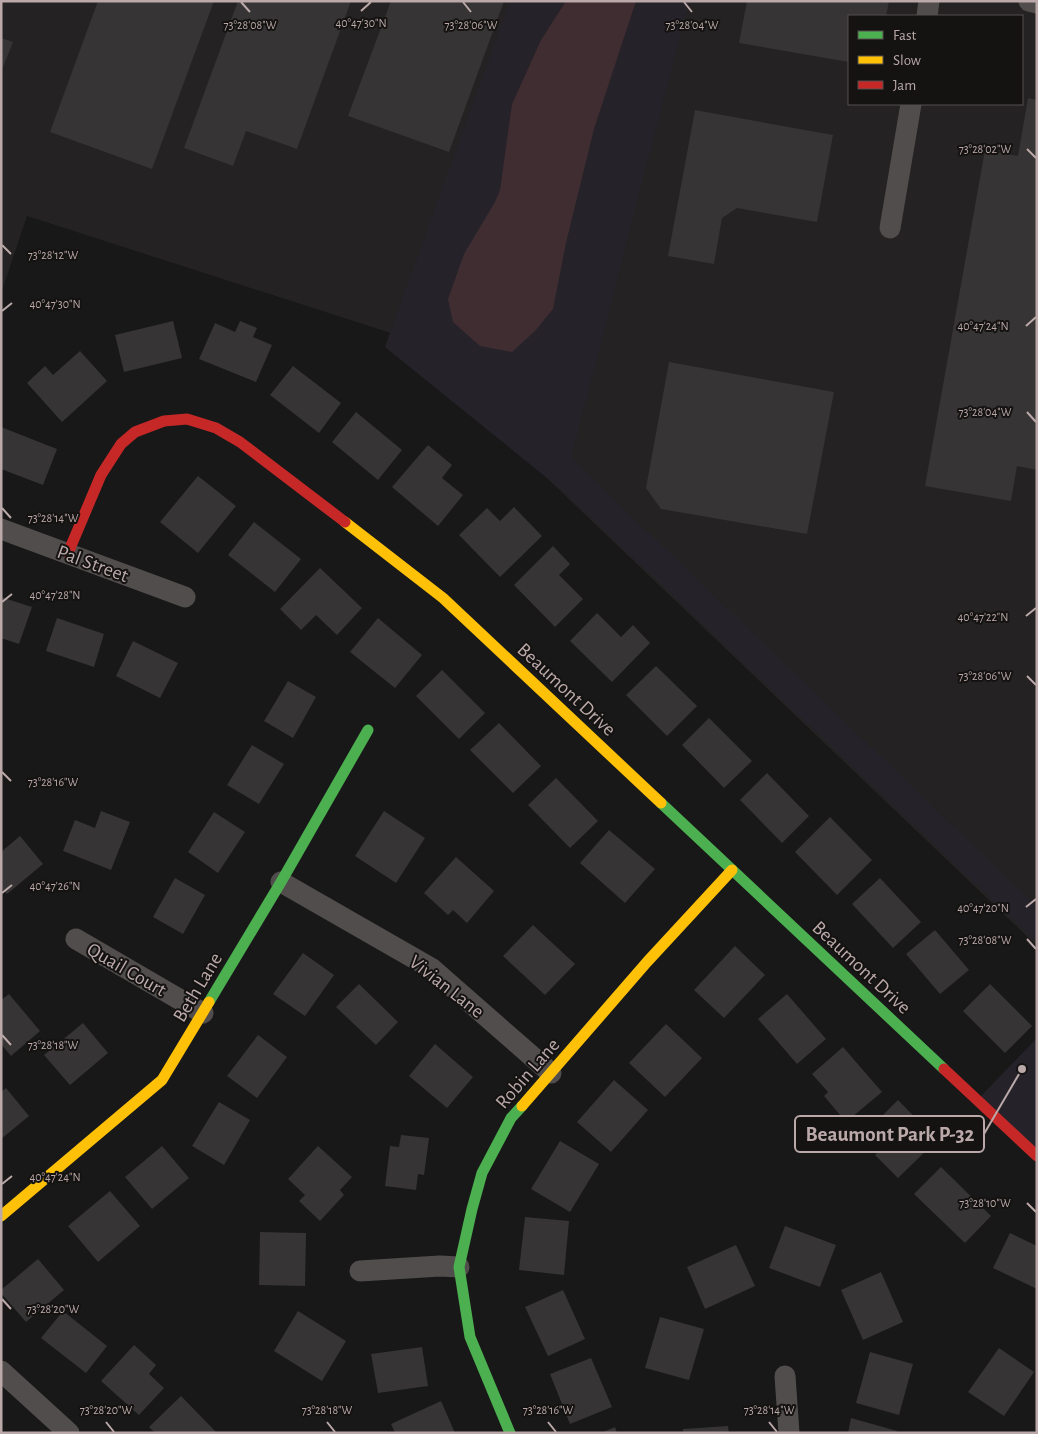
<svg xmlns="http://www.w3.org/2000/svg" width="1038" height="1434" viewBox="0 0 1038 1434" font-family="'Alegreya Sans',sans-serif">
	<rect width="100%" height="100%" fill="#181818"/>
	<path fill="#242222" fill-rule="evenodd" d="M1 1H1037V946L397 335 27 216 1 294ZM849 16H1022V104H849Z"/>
	<g fill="#26222a">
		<polygon points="510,1 566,1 541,40 512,104 500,190 495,202 553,309 566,243 594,129 636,1 689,1 571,458 1037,907 1037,942 563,491 385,347"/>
		<polygon points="1037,1038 1037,1156 977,1100"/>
	</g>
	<polygon fill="#3f2d31" points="566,1 636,1 594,129 566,243 553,309 535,331 512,352 480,346 453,322 448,299 464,254 495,202 500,190 512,104 541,40"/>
	<g fill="#363434">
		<polygon points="98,1 214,1 152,169 50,132"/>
		<polygon points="238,1 351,1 297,149 246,131 233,166 184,148"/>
		<polygon points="391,1 504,1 449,152 348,116"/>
		<polygon points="747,1 889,1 886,16 849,16 849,62 739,43"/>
		<polygon points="1,38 13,42 1,72"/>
		<polygon points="1028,98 1037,100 1037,470 1017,466 1011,501 925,486 985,150 1018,156"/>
		<polygon points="695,110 833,135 817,222 737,208 722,218 714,264 668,256"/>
		<polygon points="173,321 182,358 124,372 115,335"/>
		<polygon points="240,321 257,328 253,337 272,345 256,382 199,359 215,323 235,332"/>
		<polygon points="80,351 107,381 62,422 27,383 45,366 53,375"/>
		<polygon points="669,362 834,392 807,534 661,509 646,488"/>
		<polygon points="293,366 341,403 319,433 270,395"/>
		<polygon points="356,412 402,450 378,480 332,442"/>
		<polygon points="1,427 57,449 43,485 1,469"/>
		<polygon points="428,445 452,465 442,478 463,495 438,526 392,487"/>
		<polygon points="198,476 236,506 198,553 160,522"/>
		<polygon points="514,507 542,536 500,577 459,535 487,508 500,521"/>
		<polygon points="254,522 301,559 275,592 228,555"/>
		<polygon points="553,546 570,564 559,575 583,599 555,627 514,585"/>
		<polygon points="320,568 362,608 337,635 316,615 301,630 280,609"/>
		<polygon points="1,597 32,607 19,644 1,638"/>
		<polygon points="597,613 621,637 633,625 650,643 612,682 570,641"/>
		<polygon points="57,618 104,634 94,667 46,651"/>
		<polygon points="378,618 422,655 395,688 350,652"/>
		<polygon points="133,641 178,663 160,698 116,676"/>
		<polygon points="656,666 697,706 667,736 626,695"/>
		<polygon points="442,670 485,713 459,739 416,696"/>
		<polygon points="288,681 316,697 293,738 264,721"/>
		<polygon points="709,718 752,761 724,788 682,745"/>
		<polygon points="499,723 541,766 513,793 470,750"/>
		<polygon points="252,745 284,764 259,804 227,785"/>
		<polygon points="767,773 809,816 782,843 740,800"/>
		<polygon points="556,778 598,821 570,848 528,805"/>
		<polygon points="101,811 130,822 111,870 63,851 75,820 95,828"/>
		<polygon points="384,811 425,838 396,883 355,856"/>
		<polygon points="214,812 245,832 218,873 188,852"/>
		<polygon points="830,817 872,860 837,895 795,852"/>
		<polygon points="609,830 655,869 625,903 580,863"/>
		<polygon points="20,836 43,864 7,894 1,888 1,852"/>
		<polygon points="456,857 494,891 467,923 453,910 448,915 424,893"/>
		<polygon points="175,878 205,895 183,934 153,917"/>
		<polygon points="880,878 921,922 893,948 852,904"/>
		<polygon points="533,925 575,964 545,995 503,956"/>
		<polygon points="935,930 969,970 940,994 906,954"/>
		<polygon points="735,946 765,975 724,1018 694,990"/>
		<polygon points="303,953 334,975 305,1016 273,994"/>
		<polygon points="359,984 398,1022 376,1045 336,1007"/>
		<polygon points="990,984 1032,1026 1005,1053 963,1011"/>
		<polygon points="9,994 40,1031 11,1056 1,1044 1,1000"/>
		<polygon points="787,994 826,1039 797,1064 758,1019"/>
		<polygon points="83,1023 108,1053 70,1085 44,1055"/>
		<polygon points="666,1024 702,1058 665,1097 629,1063"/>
		<polygon points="258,1035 287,1057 257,1098 227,1076"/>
		<polygon points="435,1044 473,1077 447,1108 409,1076"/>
		<polygon points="843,1047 882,1092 846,1122 824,1096 828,1092 812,1074"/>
		<polygon points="614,1080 648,1110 611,1152 577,1122"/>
		<polygon points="6,1088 29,1116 1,1139 1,1092"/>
		<polygon points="898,1100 937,1140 898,1178 875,1155 886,1144 870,1128"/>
		<polygon points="219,1102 250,1120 224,1165 192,1146"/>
		<polygon points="401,1135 429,1138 424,1175 418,1174 416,1190 385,1186 390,1146 399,1147"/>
		<polygon points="560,1141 599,1164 570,1212 531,1189"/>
		<polygon points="162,1146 189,1178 152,1209 125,1177"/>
		<polygon points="318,1146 352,1177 340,1190 344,1195 320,1221 299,1201 305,1195 288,1179"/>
		<polygon points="941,1167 991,1216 965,1243 914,1194"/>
		<polygon points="110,1191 140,1226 98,1262 68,1226"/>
		<polygon points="525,1217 569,1221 564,1275 519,1270"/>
		<polygon points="785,1226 836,1245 820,1287 769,1268"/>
		<polygon points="260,1232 306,1233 305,1286 259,1285"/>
		<polygon points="1010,1233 1037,1246 1037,1289 993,1268"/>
		<polygon points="736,1245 755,1286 705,1309 687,1267"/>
		<polygon points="38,1259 64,1290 26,1322 1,1293 1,1290"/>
		<polygon points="881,1272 903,1322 863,1340 841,1290"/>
		<polygon points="563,1290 585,1339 548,1356 525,1307"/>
		<polygon points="63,1311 107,1346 86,1373 41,1338"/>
		<polygon points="298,1311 346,1341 322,1381 274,1351"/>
		<polygon points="660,1317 704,1329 689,1380 645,1368"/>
		<polygon points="134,1345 156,1365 149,1374 164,1388 139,1415 101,1381"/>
		<polygon points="422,1347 428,1386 378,1393 371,1354"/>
		<polygon points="999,1348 1034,1372 1004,1416 968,1392"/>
		<polygon points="870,1352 913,1364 899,1415 856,1403"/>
		<polygon points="591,1358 612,1407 570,1424 550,1374"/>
		<polygon points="181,1396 217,1433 155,1433 149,1427"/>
		<polygon points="441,1401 455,1433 395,1433 391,1424"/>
		<polygon points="851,1418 897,1431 896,1433 848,1433"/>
		<polygon points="728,1426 729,1433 683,1433 683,1429"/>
		<polygon points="615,1427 617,1433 601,1433"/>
	</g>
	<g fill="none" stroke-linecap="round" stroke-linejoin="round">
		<g stroke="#514d4c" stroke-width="21">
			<polyline points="1029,1 1037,3"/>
			<polyline points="927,16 929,1"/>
			<polyline points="890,228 911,104"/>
			<polyline points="1,529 185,597"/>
			<polyline points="281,882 431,968 551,1073"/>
			<polyline points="76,939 203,1013"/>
			<polyline points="360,1271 440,1266 459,1267"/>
			<polyline points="1,1371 69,1433"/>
			<polyline points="785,1376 789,1433"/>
		</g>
		<g stroke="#4caf50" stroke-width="11">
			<polyline points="661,803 944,1069"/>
			<polyline points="209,1002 281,882 368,730"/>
			<polyline points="510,1433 470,1337 459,1267 472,1209 482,1173 511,1118 522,1106"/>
		</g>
		<g stroke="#ffc107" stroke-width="11">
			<polyline points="345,522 443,598 661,803"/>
			<polyline points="522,1106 647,962 732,870"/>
			<polyline points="1,1216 162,1080 209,1002"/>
		</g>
		<g stroke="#c62828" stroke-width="11">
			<polyline points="68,553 101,475 121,444 135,432 164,421 187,419 216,428 240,442 345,522"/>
			<polyline points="944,1069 1037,1156"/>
		</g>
	</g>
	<path fill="none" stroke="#baa9a8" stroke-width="2" d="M241 2 250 12M463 2 471 12M684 2 692 12M361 11 371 2M1027 149 1036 158M2 245 11 254M2 311 12 303M1026 326 1036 317M1027 412 1036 422M2 508 11 518M2 602 12 594M1026 616 1036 608M1027 676 1036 685M2 772 11 781M2 893 12 885M1026 907 1036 899M1027 939 1036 949M2 1035 11 1045M2 1184 12 1176M1027 1203 1036 1212M2 1299 11 1309M106 1422 114 1432M327 1422 335 1432M548 1422 556 1432M769 1422 777 1432"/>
	<g text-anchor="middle" stroke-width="4" stroke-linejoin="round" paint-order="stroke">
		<g font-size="20" fill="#baa9a8" stroke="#141312">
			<text transform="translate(93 563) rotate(20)" y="7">Pal Street</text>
			<text transform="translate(567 689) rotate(43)" y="7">Beaumont Drive</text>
			<text transform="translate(862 967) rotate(43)" y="7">Beaumont Drive</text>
			<text transform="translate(127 969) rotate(30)" y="7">Quail Court</text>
			<text transform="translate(447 986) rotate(38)" y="7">Vivian Lane</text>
			<text transform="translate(197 987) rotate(-59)" y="7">Beth Lane</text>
			<text transform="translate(527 1073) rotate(-49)" y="7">Robin Lane</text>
		</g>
	</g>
	<g font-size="12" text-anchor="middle" fill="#baa9a8" stroke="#141312" stroke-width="4" stroke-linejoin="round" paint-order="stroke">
		<text x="361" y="27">40°47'30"N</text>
		<text x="471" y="29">73°28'06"W</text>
		<text x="250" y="29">73°28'08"W</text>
		<text x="692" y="29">73°28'04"W</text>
		<text x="985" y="153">73°28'02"W</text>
		<text x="53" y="259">73°28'12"W</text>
		<text x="55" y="308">40°47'30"N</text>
		<text x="983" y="330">40°47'24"N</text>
		<text x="985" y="416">73°28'04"W</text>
		<text x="53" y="522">73°28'14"W</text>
		<text x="55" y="599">40°47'28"N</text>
		<text x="983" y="621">40°47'22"N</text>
		<text x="985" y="680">73°28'06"W</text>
		<text x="53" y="786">73°28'16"W</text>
		<text x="55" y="890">40°47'26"N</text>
		<text x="983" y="912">40°47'20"N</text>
		<text x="985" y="944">73°28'08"W</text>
		<text x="53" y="1049">73°28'18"W</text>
		<text x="55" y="1181">40°47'24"N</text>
		<text x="985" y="1207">73°28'10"W</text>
		<text x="53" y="1313">73°28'20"W</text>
		<text x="106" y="1414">73°28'20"W</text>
		<text x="327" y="1414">73°28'18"W</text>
		<text x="548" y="1414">73°28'16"W</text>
		<text x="769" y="1414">73°28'14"W</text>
	</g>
	<path fill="none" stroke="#baa9a8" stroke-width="2" d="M1022 1069L984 1134"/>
	<circle fill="#baa9a8" stroke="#141312" stroke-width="2" cx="1022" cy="1069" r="5"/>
	<rect fill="#141312" stroke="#baa9a8" stroke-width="2" x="795" y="1116" width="189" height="36" rx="5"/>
	<g font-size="21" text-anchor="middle" font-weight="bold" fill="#baa9a8">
		<text x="890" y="1141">Beaumont Park P-32</text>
	</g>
	<rect width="1038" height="1434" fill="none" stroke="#baa9a8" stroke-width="5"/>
	<rect x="848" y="15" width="175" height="90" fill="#141312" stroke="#564f4e"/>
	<rect x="858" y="31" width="25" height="8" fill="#4caf50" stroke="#564f4e"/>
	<text x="893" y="40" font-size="15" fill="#baa9a8">Fast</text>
	<rect x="858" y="56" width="25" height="8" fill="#ffc107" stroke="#564f4e"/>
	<text x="893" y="65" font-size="15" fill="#baa9a8">Slow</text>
	<rect x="858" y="81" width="25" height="8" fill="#c62828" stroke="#564f4e"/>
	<text x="893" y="90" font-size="15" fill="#baa9a8">Jam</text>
</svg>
